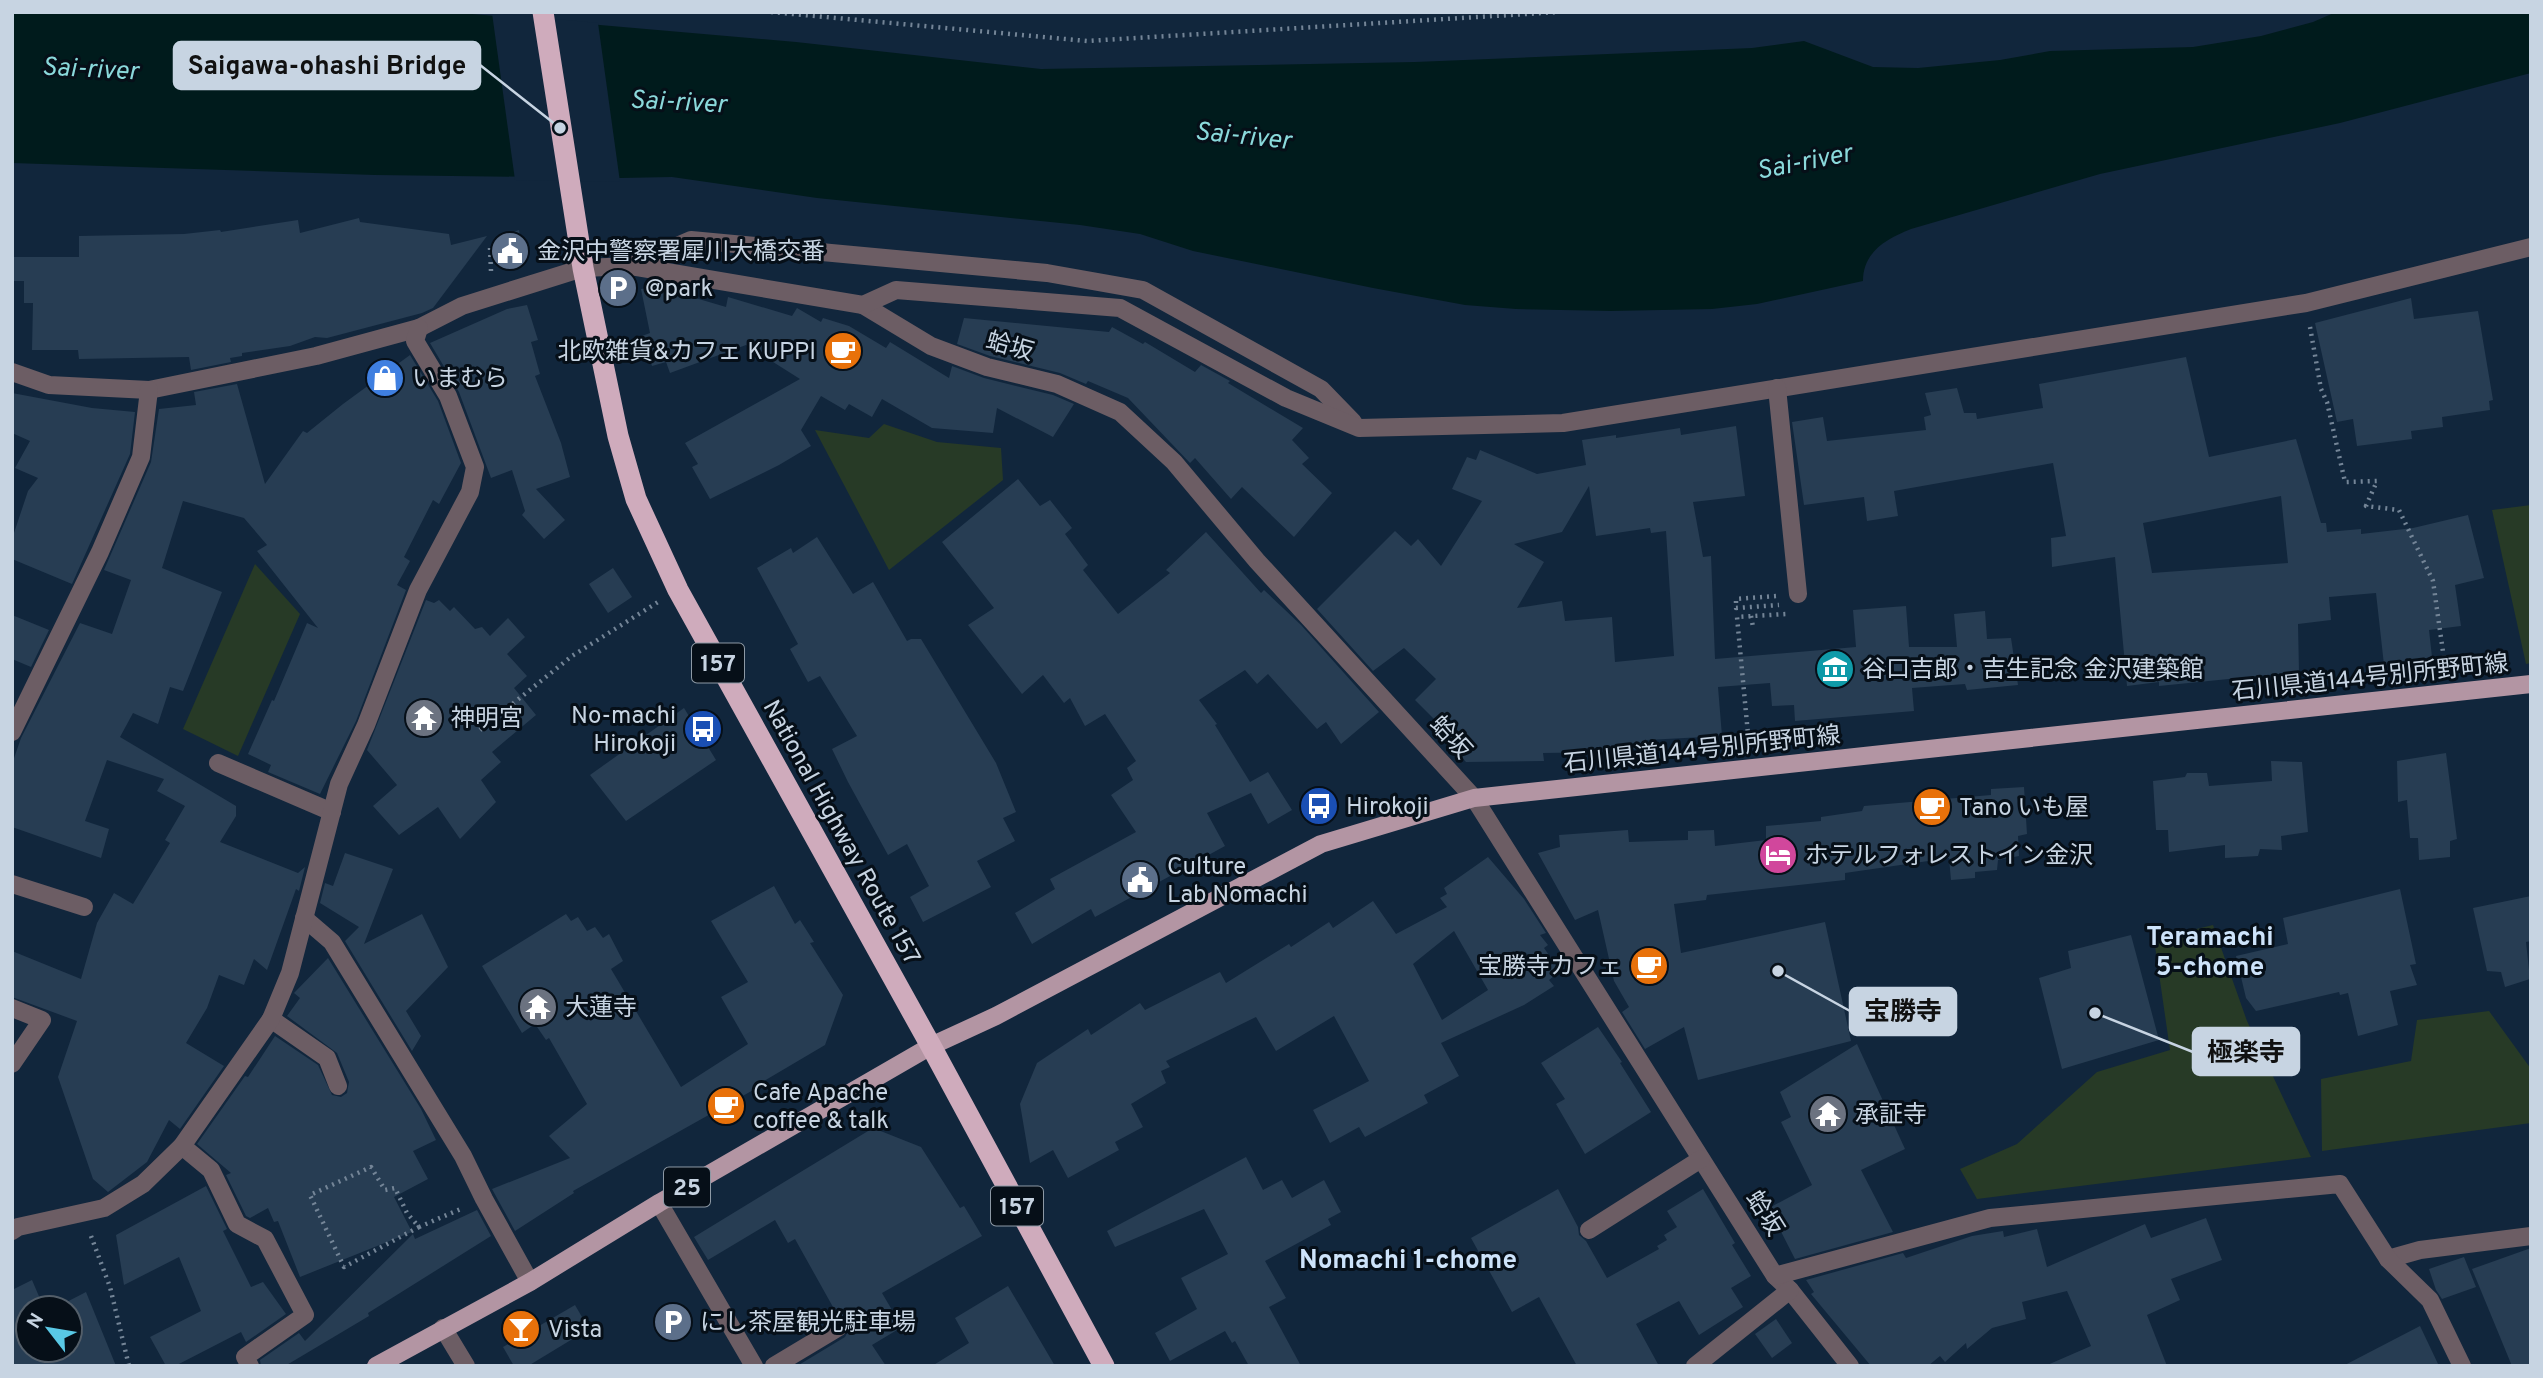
<svg xmlns="http://www.w3.org/2000/svg" width="2543" height="1378" viewBox="0 0 2543 1378" font-family="Overpass,'Noto Sans JP',sans-serif">
	<rect width="100%" height="100%" fill="#11263c"/>
	<g fill="#273a26">
		<polygon points="884,424 937,442 1001,448 1003,480 889,570 815,430 869,438"/>
		<polygon points="2531,505 2531,663 2526,664 2492,510"/>
		<polygon points="255,564 300,614 238,756 183,729"/>
		<polygon points="2213,925 2247,1021 2311,1157 1977,1199 1960,1169 2017,1144 2097,1072 2170,1050 2154,939"/>
		<polygon points="2489,1011 2531,1069 2531,1123 2322,1151 2321,1079 2411,1061 2417,1020"/>
	</g>
	<path fill="#001b1c" d="M12 12H449L796 42 1041 69 1415 62 1752 48 1804 41 1873 67 1918 68 2000 60 2050 51 2193 47 2261 36 2313 22 2336 12H2531V73L2340 123 2100 174 1911 229C1886 239 1863 252 1863 281L1757 304 1712 309 1611 311 1516 309 1465 305 1373 288 1193 251 1140 234 1080 225 817 198 672 177 621 178 375 175 12 163Z"/>
	<polygon fill="#11263c" points="492,13 598,23 620,182 515,180"/>
	<g fill="#273d53" fill-rule="evenodd">
		<polygon points="359,218 360,222 449,234 451,245 487,236 433,308 422,313 327,338 315,337 290,346 242,353 242,356 230,358 231,362 191,370 189,357 79,359 78,350 32,350 33,303 24,303 24,281 13,281 13,257 79,257 79,236 184,234 220,230 221,232 298,220 300,233"/>
		<polygon points="519,230 524,264 500,263 496,238"/>
		<polygon points="672,284 675,292 726,307 728,297 792,316 797,308 821,322 823,318 849,326 886,348 890,342 949,378 952,366 984,378 1053,395 1074,404 1053,437 997,408 993,433 932,428 882,399 872,417 849,404 845,410 821,396 801,430 811,446 779,465 710,499 692,467 698,464 685,443 800,379 746,345 670,373 666,362 652,366 642,336 650,333 641,289"/>
		<polygon points="2411,298 2414,319 2478,311 2493,400 2489,401 2490,410 2442,417 2443,427 2411,431 2412,439 2357,446 2353,419 2337,422 2315,323"/>
		<polygon points="527,305 538,340 531,342 540,374 535,376 561,443 570,477 536,489 565,520 544,539 522,515 525,511 512,470 491,478 459,392 430,343 507,309"/>
		<polygon points="964,318 1109,332 1112,327 1143,344 1145,342 1195,372 1201,365 1230,381 1228,383 1303,428 1292,440 1309,458 1302,464 1332,493 1294,537 1242,487 1231,499 1195,458 1190,463 1128,398 1088,381 1086,384 1060,373 990,356 957,344"/>
		<polygon points="410,355 438,401 461,463 439,504 433,500 404,557 410,561 397,585 406,590 356,721 320,794 268,772 271,765 248,754 272,700 274,701 307,623 318,628 257,551 267,545 244,518 183,501 162,568 222,592 183,691 170,687 158,724 133,713 120,737 236,806 236,816 220,842 298,873 305,867 299,891 296,889 267,970 254,959 244,985 219,975 207,1008 186,1043 224,1066 180,1129 169,1120 147,1162 108,1192 93,1179 58,1077 77,1021 12,997 12,951 81,979 97,923 114,893 133,904 170,843 165,840 185,806 157,791 164,779 107,760 85,821 109,829 101,858 12,827 12,764 21,738 80,623 112,634 131,580 104,570 151,462 159,409 196,405 194,392 237,384 265,484 303,431 307,433 343,404"/>
		<path d="M2186 357 2209 457 2296 439 2321 523H2326L2327 532 2361 529V534L2413 528 2468 515 2484 578 2455 585 2461 626 2429 630 2432 657 2384 665 2376 593 2329 597 2331 620 2298 624 2299 672 2159 686V682L2127 686 2115 557 2052 567 2051 538 2066 536 2053 463 1894 491 1898 516 1867 521 1864 497 1804 505 1792 422 1823 417 1827 441 1926 430 1924 417 1931 415 1925 393 1957 388 1964 413H1976L1977 419 2043 408 2039 384ZM2281 496 2288 563 2152 573 2143 523Z"/>
		<polygon points="12,393 92,408 135,412 130,454 72,584 12,559 12,539 28,491 38,478 15,468 30,441 12,433"/>
		<path d="M1736 426 1745 496 1693 502 1703 557 1711 556 1715 659 1856 647 1853 610 1906 606 1909 647H1957L1954 614 1985 611 1987 639 2011 638 2018 685 1967 690 1965 684 1912 688 1914 711 1795 721 1794 705 1772 706 1770 683 1718 687 1722 736 1647 740V748L1606 752 1543 753 1544 761 1466 762 1446 740 1451 736 1415 700 1436 679 1404 648 1373 671 1317 609 1395 531 1411 546 1418 539 1441 566 1482 501 1452 489 1467 457 1476 460 1480 450 1537 474 1586 465 1582 440 1616 435V438L1680 428 1681 435ZM1589 486 1596 536 1650 528 1651 533 1666 531 1674 656 1615 662 1612 617 1565 621 1562 601 1517 608 1544 562 1514 544 1562 532Z"/>
		<polygon points="1018,479 1040,506 1050,500 1072,528 1065,534 1088,565 1083,570 1118,614 1170,573 1166,570 1206,532 1261,593 1264,590 1301,625 1379,712 1341,744 1326,722 1317,729 1268,674 1257,684 1245,670 1199,700 1217,724 1215,725 1250,782 1268,772 1292,810 1268,824 1251,793 1207,813 1225,846 1095,917 1091,909 1032,944 1015,913 1055,889 1050,879 1136,832 1111,795 1133,780 1127,768 1136,761 1105,714 1085,726 1070,698 1064,703 1043,675 1022,694 968,625 994,608 942,542"/>
		<polygon points="817,537 853,594 873,582 907,641 911,639 921,639 996,763 1016,812 1003,818 1015,841 977,861 991,887 923,922 910,897 929,886 907,844 888,855 848,782 832,749 857,736 820,676 808,682 790,649 798,644 757,568 791,548 793,553"/>
		<polygon points="613,568 632,597 608,613 589,584"/>
		<polygon points="426,600 434,603 439,600 450,611 454,607 475,629 482,627 490,636 508,618 525,637 507,654 527,676 514,688 536,715 492,752 501,762 481,780 496,802 460,839 438,807 399,835 373,806 397,785 367,750"/>
		<polygon points="12,615 49,630 31,667 12,659"/>
		<polygon points="684,708 716,760 626,821 590,775"/>
		<polygon points="2446,753 2457,839 2450,841 2450,857 2419,860 2418,838 2410,838 2407,800 2398,802 2397,761"/>
		<polygon points="2271,761 2302,762 2308,832 2281,836 2282,850 2260,849 2258,856 2225,858 2225,845 2169,852 2168,830 2156,830 2153,781 2185,777 2187,773 2207,773 2209,786 2272,781"/>
		<polygon points="2024,787 2027,834 2018,836 2019,856 1998,860 1997,870 1975,872 1975,878 1951,880 1949,858 1845,873 1845,880 1707,895 1706,900 1674,904 1681,953 1825,922 1851,1041 1698,1080 1684,1027 1645,1049 1622,1012 1629,1007 1614,981 1598,910 1575,920 1538,853 1560,847 1559,835 1628,830 1629,842 1688,840 1688,831 1714,830 1715,846 1766,840 1766,826 1821,821 1821,817 1862,811 1864,806 1991,795 1991,789"/>
		<polygon points="345,853 393,869 364,944 422,914 448,967 406,1011 421,1036 412,1051 345,941 359,927 320,903 325,883 333,886"/>
		<path d="M1488 857 1524 899 1546 933 1540 935 1548 945 1544 948 1560 971 1549 980 1554 986 1524 1005 1441 1043 1459 1076 1424 1095 1428 1103 1365 1137 1359 1127 1330 1143 1313 1110 1369 1081 1334 1016 1276 1051 1256 1017 1166 1061 1170 1067 1161 1071 1166 1083 1131 1104 1143 1127 1115 1142 1119 1150 1068 1178 1053 1150 1030 1163 1020 1104 1037 1063 1088 1029 1091 1035 1140 1003 1145 1010 1220 972 1226 983 1289 944 1291 947 1329 922 1333 928 1373 901 1396 934 1447 907 1440 898 1447 894 1444 888ZM1454 931 1488 990 1442 1020 1413 964Z"/>
		<polygon points="774,886 795,924 800,920 814,942 810,943 843,995 825,1045 764,1081 766,1083 573,1191 574,1193 515,1231 492,1189 570,1158 549,1136 587,1104 549,1038 546,1040 535,1024 522,1033 482,966 566,914 571,921 578,917 587,931 595,927 603,938 609,934 623,961 611,969 681,1087 748,1044 721,997 748,982 711,921"/>
		<polygon points="2400,889 2416,964 2410,965 2417,985 2390,991 2398,1025 2358,1036 2348,993 2340,995 2339,992 2256,1011 2246,998 2236,956 2288,944 2283,918"/>
		<polygon points="2531,896 2531,941 2526,942 2530,979 2505,987 2501,972 2487,971 2473,908"/>
		<polygon points="2131,935 2159,1040 2062,1069 2039,978 2071,968 2068,951"/>
		<polygon points="328,958 421,1109 436,1140 413,1151 428,1179 394,1197 412,1232 300,1277 278,1221 274,1222 268,1208 250,1218 246,1216 226,1175 231,1173 197,1144 245,1076 248,1077 275,1036 318,1065 332,1095 341,1097 347,1093 349,1082 337,1053 287,1016 300,998 294,993"/>
		<polygon points="1598,1027 1622,1062 1620,1063 1651,1112 1585,1154 1556,1104 1565,1099 1541,1063"/>
		<polygon points="1857,1044 1905,1149 1861,1170 1893,1232 1795,1259 1769,1208 1812,1185 1781,1122 1791,1117 1780,1092"/>
		<polygon points="873,1128 921,1147 960,1208 964,1206 982,1236 882,1293 902,1327 872,1345 886,1366 797,1366 845,1337 850,1327 845,1317 838,1316 795,1239 788,1243 775,1220 708,1260 694,1237"/>
		<polygon points="1246,1157 1263,1190 1282,1180 1292,1198 1324,1180 1341,1212 1328,1219 1331,1225 1265,1261 1286,1298 1269,1307 1301,1366 1249,1366 1235,1341 1232,1343 1225,1331 1170,1361 1155,1333 1197,1309 1181,1278 1228,1254 1204,1209 1115,1247 1107,1231"/>
		<polygon points="206,1186 227,1229 223,1231 251,1287 263,1282 286,1314 246,1342 241,1332 175,1366 166,1366 150,1337 201,1311 179,1257 124,1285 116,1235"/>
		<polygon points="1558,1189 1578,1227 1579,1235 1586,1241 1607,1278 1659,1249 1657,1246 1667,1240 1664,1235 1677,1227 1667,1211 1703,1189 1735,1243 1732,1245 1751,1276 1731,1288 1743,1307 1699,1335 1679,1301 1636,1324 1659,1366 1577,1366 1539,1297 1512,1312 1471,1238"/>
		<polygon points="477,1210 491,1236 368,1313 369,1316 285,1366 261,1366 260,1360 299,1333 305,1341 413,1234 415,1239"/>
		<polygon points="2206,1218 2222,1260 2171,1279 2180,1300 2147,1315 2167,1366 2045,1366 2091,1346 2067,1291 2022,1302 2026,1319 1992,1328 1967,1349 1966,1343 1945,1362 1940,1356 1928,1366 1871,1366 1811,1294 1814,1292 1806,1280 1903,1253 1906,1258 1972,1236 2003,1231 2004,1237 2037,1229 2047,1267 2145,1224 2151,1238"/>
		<polygon points="2531,1248 2531,1366 2512,1366 2472,1269"/>
		<polygon points="2464,1257 2476,1287 2442,1299 2436,1290 2429,1269"/>
		<polygon points="32,1280 44,1308 28,1308 28,1350 70,1350 70,1308 55,1308 86,1292 116,1366 12,1366 12,1290"/>
		<polygon points="1008,1286 1055,1366 932,1366 969,1343 955,1318"/>
		<polygon points="575,1305 589,1329 528,1366 514,1366 503,1347"/>
		<polygon points="1776,1319 1792,1343 1772,1358 1755,1334"/>
		<polygon points="2420,1326 2439,1366 2343,1366"/>
	</g>
	<g fill="none" stroke-linecap="round" stroke-linejoin="round">
		<g stroke="#748597" stroke-width="4.5" stroke-dasharray="2 5" stroke-linecap="butt">
			<polyline points="771,12 1087,41 1559,12"/>
			<polyline points="490,248 491,271"/>
			<polyline points="2310,327 2321,389 2327,402 2345,482 2377,481 2366,506 2399,510 2433,581 2444,659"/>
			<polyline points="1776,596 1736,599 1736,608 1779,605"/>
			<polyline points="1751,616 1753,627"/>
			<polyline points="480,730 572,656 658,602"/>
			<polyline points="1749,745 1737,617 1786,614"/>
			<polyline points="419,1227 344,1267 310,1195 371,1167 385,1190 395,1188 407,1213 419,1227 463,1208"/>
			<polyline points="91,1236 110,1287 129,1366"/>
		</g>
		<g stroke="#6c5d64" stroke-width="18">
			<polyline points="631,266 691,240 1047,273 1143,290 1321,389 1353,422"/>
			<polyline points="863,305 931,346 987,367 1057,384 1120,412 1174,462 1257,561 1474,798 1775,1276 1790,1290 1850,1366"/>
			<polyline points="12,372 49,385 149,390 316,356 419,328 462,306 583,268 631,266 863,305 896,290 1120,308 1286,398 1359,428 1563,423 2306,303 2531,247"/>
			<polyline points="1777,388 1798,594"/>
			<polyline points="12,732 100,552 141,457 149,390"/>
			<polyline points="218,763 332,812"/>
			<polyline points="12,884 84,907"/>
			<polyline points="304,918 332,942 463,1156 484,1199 530,1282"/>
			<polyline points="12,1008 42,1020 12,1064"/>
			<polyline points="271,1019 327,1058 338,1086"/>
			<polyline points="182,1146 211,1170 237,1224 265,1239 305,1315 245,1357 250,1366"/>
			<polyline points="659,1203 754,1366"/>
			<polyline points="1589,1230 1701,1159"/>
			<polyline points="12,1231 18,1227 104,1208 143,1184 182,1146 271,1019 290,973 339,784 366,725 418,590 470,492 475,467 448,396 415,341 419,328"/>
			<polyline points="2388,1259 2420,1250 2531,1236"/>
			<polyline points="1775,1276 1990,1218 2340,1184 2388,1259 2430,1300 2462,1366"/>
			<polyline points="443,1328 466,1366"/>
			<polyline points="774,1366 839,1327"/>
			<polyline points="1695,1366 1790,1290"/>
		</g>
		<polyline stroke="#b395a3" stroke-width="18" points="376,1366 530,1282 659,1203 931,1046 996,1016 1321,844 1474,798 2531,684"/>
		<polyline stroke="#cfabbc" stroke-width="21" points="543,12 583,268 618,436 636,499 678,590 931,1046 1104,1366"/>
	</g>
	<defs>
		<symbol id="civic-disc" viewBox="-11 -11 22 22"><circle r="9.5" fill="#5c6f8a" stroke="#060f18"/><path d="M-.6-6.5H3V-4.5H.6V-3L4-1V1h2V6H-6V1h2V-1L-.6-3ZM-1.2 2.5V6h2.4V2.5Z" fill="#fff"/></symbol>
		<symbol id="parking-disc" viewBox="-11 -11 22 22"><circle r="9.5" fill="#5c6f8a" stroke="#060f18"/><path d="M-3.5-5.5H1a3.5 3.5 0 0 1 0 7H-1V5.5H-3.5ZM-1-3.4V-.6H.8a1.4 1.4 0 0 0 0-2.8Z" fill="#fff"/></symbol>
		<symbol id="cafe-disc" viewBox="-11 -11 22 22"><circle r="9.5" fill="#e8710a" stroke="#060f18"/><path d="M-5.5-4.5H6V0H3Q3 3.5 0 3.5H-2.5Q-5.5 3.5-5.5 0ZM3-3.2v2h1.7v-2ZM-6 4.5H4V6H-6Z" fill="#fff"/></symbol>
		<symbol id="shop-disc" viewBox="-11 -11 22 22"><circle r="9.5" fill="#3f7fe0" stroke="#060f18"/><path d="M-5-2.5h2.3a2.7 3.5 0 0 1 5.4 0H5L5.5 6h-11ZM-1.5-2.5h3a1.5 2.3 0 0 0-3 0Z" fill="#fff"/></symbol>
		<symbol id="museum-disc" viewBox="-11 -11 22 22"><circle r="9.5" fill="#0f9aa8" stroke="#060f18"/><path d="M0-6L6-3V-2H-6V-3ZM-5-1h2V3h-2ZM-1-1h2V3h-2ZM3-1h2V3H3ZM-6 4H6V6H-6Z" fill="#fff"/></symbol>
		<symbol id="temple-disc" viewBox="-11 -11 22 22"><circle r="9.5" fill="#6b7280" stroke="#060f18"/><path d="M0-6L5-2H3V0L6.5 2.5H4V6H1.5V3h-3V6H-4V2.5H-6.5L-3 0V-2H-5Z" fill="#fff"/></symbol>
		<symbol id="bus-disc" viewBox="-11 -11 22 22"><circle r="9.5" fill="#1a4fb4" stroke="#060f18"/><path d="M-5-6H5V4H4V6H2V4H-2V6H-4V4H-5ZM-3.5-4V0h7V-4ZM-3.5 1.2v1.5H-2V1.2ZM2 1.2v1.5H3.5V1.2Z" fill="#fff"/></symbol>
		<symbol id="hotel-disc" viewBox="-11 -11 22 22"><circle r="9.5" fill="#d1479c" stroke="#060f18"/><path d="M-6-4.5h1.5V1H6V5H4.5V3h-9V5H-6ZM-4 0a1.8 1.8 0 1 1 3.6 0ZM.5 0V-2.5h3Q6-2.5 6 0Z" fill="#fff"/></symbol>
		<symbol id="bar-disc" viewBox="-11 -11 22 22"><circle r="9.5" fill="#e8710a" stroke="#060f18"/><path d="M-6-5H6L.8 .8V4.5H3.5V6h-7V4.5H-.8V.8Z" fill="#fff"/></symbol>
	</defs>
	<g fill-rule="evenodd">
		<use href="#civic-disc" x="488" y="229" width="44" height="44"/>
		<use href="#parking-disc" x="596" y="266" width="44" height="44"/>
		<use href="#cafe-disc" x="821" y="329" width="44" height="44"/>
		<use href="#shop-disc" x="363" y="356" width="44" height="44"/>
		<use href="#museum-disc" x="1813" y="647" width="44" height="44"/>
		<use href="#temple-disc" x="402" y="696" width="44" height="44"/>
		<use href="#bus-disc" x="681" y="707" width="44" height="44"/>
		<use href="#bus-disc" x="1297" y="784" width="44" height="44"/>
		<use href="#cafe-disc" x="1910" y="785" width="44" height="44"/>
		<use href="#hotel-disc" x="1756" y="833" width="44" height="44"/>
		<use href="#civic-disc" x="1118" y="858" width="44" height="44"/>
		<use href="#cafe-disc" x="1627" y="944" width="44" height="44"/>
		<use href="#temple-disc" x="516" y="985" width="44" height="44"/>
		<use href="#cafe-disc" x="704" y="1084" width="44" height="44"/>
		<use href="#temple-disc" x="1806" y="1092" width="44" height="44"/>
		<use href="#parking-disc" x="651" y="1300" width="44" height="44"/>
		<use href="#bar-disc" x="499" y="1307" width="44" height="44"/>
	</g>
	<g text-anchor="middle" stroke-width="6" stroke-linejoin="round" paint-order="stroke">
		<g fill="#060f18" stroke="#8d99a5" stroke-width="2">
			<rect x="692" y="643.5" width="52" height="39" rx="5"/>
			<rect x="664" y="1167.5" width="46" height="39" rx="5"/>
			<rect x="991" y="1186.5" width="52" height="39" rx="5"/>
		</g>
		<g font-size="23" font-weight="bold" fill="#c7d4e2">
			<text x="718" y="671">157</text>
			<text x="687" y="1195">25</text>
			<text x="1017" y="1214">157</text>
		</g>
		<g font-size="24" fill="#c7d4e2" stroke="#060f18" text-anchor="start">
			<text x="537" y="259">金沢中警察署犀川大橋交番</text>
			<text x="645" y="296">@park</text>
			<text x="816" y="359" text-anchor="end">北欧雑貨&amp;カフェ KUPPI</text>
			<text x="412" y="386">いまむら</text>
			<text x="1862" y="677">谷口吉郎・吉生記念 金沢建築館</text>
			<text x="676" y="723" text-anchor="end">No-machi<tspan x="676" dy="28">Hirokoji</tspan></text>
			<text x="451" y="726">神明宮</text>
			<text x="1346" y="814">Hirokoji</text>
			<text x="1959" y="815">Tano いも屋</text>
			<text x="1805" y="863">ホテルフォレストイン金沢</text>
			<text x="1167" y="874">Culture<tspan x="1167" dy="28">Lab Nomachi</tspan></text>
			<text x="1622" y="974" text-anchor="end">宝勝寺カフェ</text>
			<text x="565" y="1015">大蓮寺</text>
			<text x="753" y="1100">Cafe Apache<tspan x="753" dy="28">coffee &amp; talk</tspan></text>
			<text x="1855" y="1122">承証寺</text>
			<text x="700" y="1330">にし茶屋観光駐車場</text>
			<text x="548" y="1337">Vista</text>
		</g>
		<g font-size="24" fill="#c7d4e2" stroke="#060f18">
			<text transform="translate(1010 346) rotate(16)" y="8">蛤坂</text>
			<text transform="translate(2370 677) rotate(-6)" y="8">石川県道144号別所野町線</text>
			<text transform="translate(1451 737) rotate(48)" y="8">蛤坂</text>
			<text transform="translate(1702 749) rotate(-6)" y="8">石川県道144号別所野町線</text>
			<text transform="translate(842 832) rotate(61)" y="8">National Highway Route 157</text>
			<text transform="translate(1765 1213) rotate(58)" y="8">蛤坂</text>
		</g>
		<g font-size="26" font-style="italic" fill="#8ad9db" stroke="#060f18">
			<text transform="translate(90 68) rotate(3)" y="9">Sai-river</text>
			<text transform="translate(678 101) rotate(3)" y="9">Sai-river</text>
			<text transform="translate(1243 135) rotate(6)" y="9">Sai-river</text>
			<text transform="translate(1804 161) rotate(-11)" y="9">Sai-river</text>
		</g>
		<g font-size="26" font-weight="bold" fill="#cde3fa" stroke="#060f18">
			<text x="2210" y="945">Teramachi<tspan x="2210" dy="30">5-chome</tspan></text>
			<text x="1408" y="1268">Nomachi 1-chome</text>
		</g>
	</g>
	<path fill="none" stroke="#c7d4e2" stroke-width="2.5" d="M560 128L480 65M1778 971L1850 1011M2095 1013L2193 1052"/>
	<g fill="#c7d4e2" stroke="#060f18" stroke-width="2.5">
		<circle cx="560" cy="128" r="7"/>
		<circle cx="1778" cy="971" r="7"/>
		<circle cx="2095" cy="1013" r="7"/>
	</g>
	<g fill="#c7d4e2" stroke="#c7d4e2" stroke-width="2.5">
		<rect x="174" y="42" width="306" height="47" rx="7"/>
		<rect x="1850" y="988" width="106" height="47" rx="7"/>
		<rect x="2193" y="1028" width="106" height="47" rx="7"/>
	</g>
	<g font-size="26" text-anchor="middle" font-weight="bold" fill="#111">
		<text x="327" y="74">Saigawa-ohashi Bridge</text>
		<text x="1903" y="1020">宝勝寺</text>
		<text x="2246" y="1061">極楽寺</text>
	</g>
	<rect width="2543" height="1378" fill="none" stroke="#c7d4e2" stroke-width="28"/>
	<g transform="translate(49 1329) rotate(301)"><circle r="33" fill="#060f18" stroke="#535e69" stroke-width="2"/>
	<path d="M0-5L12 26L0 18L-12 26Z" fill="#59c8e5"/>
	<text y="-10" font-size="19" font-weight="bold" text-anchor="middle" fill="#c7d4e2">N</text>
	</g>
</svg>
